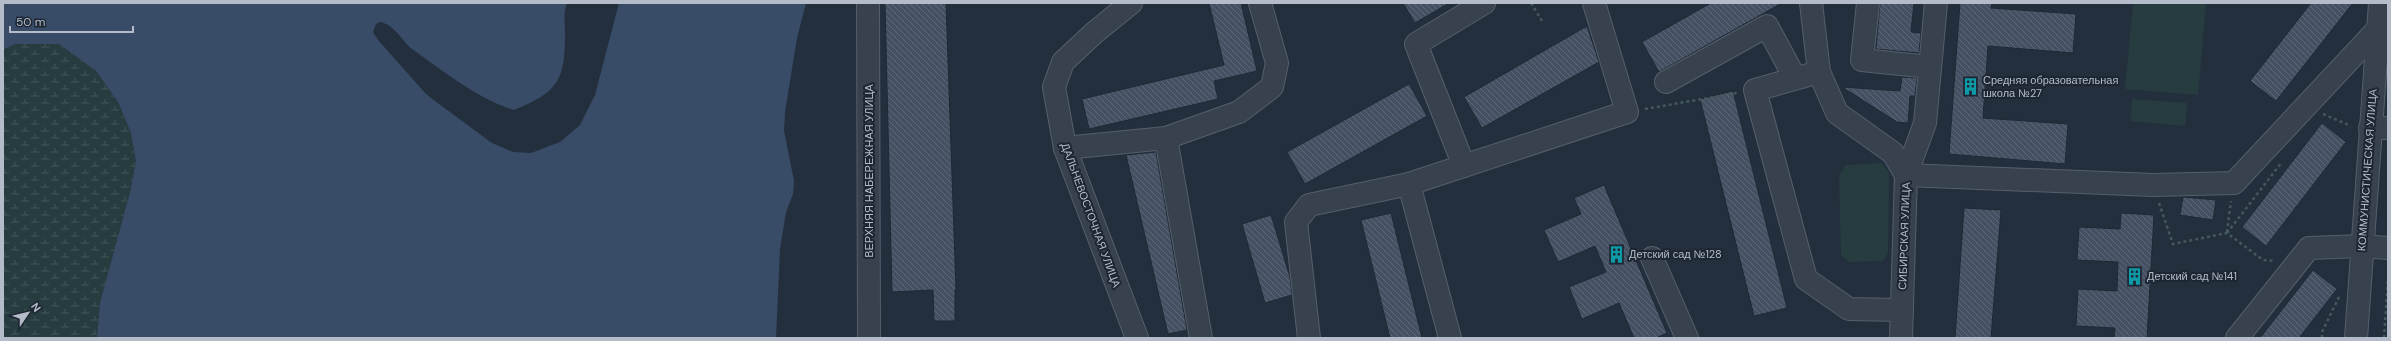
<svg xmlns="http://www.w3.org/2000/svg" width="2391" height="341" viewBox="0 0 2391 341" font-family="'DM Sans',sans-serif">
	<defs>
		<pattern id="wetland-marsh" width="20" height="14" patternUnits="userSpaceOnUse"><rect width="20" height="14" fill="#263c3f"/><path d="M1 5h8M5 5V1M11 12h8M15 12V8" fill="none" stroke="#435659"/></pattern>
		<pattern id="building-back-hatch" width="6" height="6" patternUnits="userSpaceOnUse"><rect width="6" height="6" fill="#455162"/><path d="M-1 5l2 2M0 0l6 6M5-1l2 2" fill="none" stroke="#5d6877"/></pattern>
	</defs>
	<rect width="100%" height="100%" fill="#242f3e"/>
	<polygon fill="url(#wetland-marsh)" points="15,44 59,44 96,71 118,102 131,133 136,162 130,192 100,303 97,338 3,338 3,50"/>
	<g fill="#263c3f">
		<polygon points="2133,3 2206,3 2198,95 2125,89"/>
		<polygon points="2132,99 2187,103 2185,126 2130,121"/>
		<polygon points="1882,163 1889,173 1888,253 1883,261 1849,262 1841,255 1839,175 1846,165"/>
	</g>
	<path fill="#394c67" d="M3 3H567C563 12 565 24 565 34 565 81 558 92 514 110 476 98 445 72 412 49 402 41 394 24 380 22L376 24 373 32 378 40 426 94 439 104 492 143 513 152 531 153 560 142 580 125 595 95 619 3H806L797 38 785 112 784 131 794 181 793 194 786 212 780 249 776 338H97L100 303 130 192 136 162 131 133 118 102 96 71 59 44H15L3 50Z"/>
	<g fill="url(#building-back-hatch)" stroke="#1f2835">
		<polygon points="885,3 946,3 956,290 955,290 955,321 934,321 933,290 892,292"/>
		<polygon points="1209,3 1241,3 1257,71 1214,81 1218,99 1089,129 1082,99 1224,65"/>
		<polygon points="1403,3 1449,3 1415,23"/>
		<polygon points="1711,3 1782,3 1659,72 1642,42"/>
		<polygon points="1880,3 1914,3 1911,32 1921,33 1919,53 1876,49"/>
		<polygon points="1960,3 1992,3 1991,8 2076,14 2073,53 1988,46 1983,118 2068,124 2065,164 1949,154"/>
		<polygon points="2311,3 2353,3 2276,101 2250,81"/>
		<polygon points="1587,26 1599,62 1482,128 1464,97"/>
		<polygon points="1902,77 1917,78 1915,96 1910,96 1908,123 1897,122 1842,87 1900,91"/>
		<polygon points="1409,84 1427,116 1305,184 1287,152"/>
		<polygon points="1733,91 1787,308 1754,316 1700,99"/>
		<polygon points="2322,123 2346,142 2266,246 2242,227"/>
		<polygon points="1156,152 1187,330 1168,334 1126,155"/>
		<polygon points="1604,185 1667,333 1656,338 1634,338 1619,303 1582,319 1569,287 1606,272 1595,246 1558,262 1544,230 1581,214 1574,198"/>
		<polygon points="2183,197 2216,200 2213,220 2180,215"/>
		<polygon points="1964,208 2001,210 1991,338 1955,338"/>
		<polygon points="1391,213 1422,338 1390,338 1361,220"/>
		<polygon points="2121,213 2154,215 2147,338 2114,338 2115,328 2076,326 2078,289 2117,291 2118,262 2077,260 2079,227 2120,229"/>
		<polygon points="1271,215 1290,277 1292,295 1265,303 1242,224"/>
		<polygon points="2313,270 2337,289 2299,338 2260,338"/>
	</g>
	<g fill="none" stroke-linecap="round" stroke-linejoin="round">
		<defs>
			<g id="minor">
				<polyline points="868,3 869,338"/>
				<polyline points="1131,3 1094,33 1063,62 1054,87 1065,148 1137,338"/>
				<polyline points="1811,3 1819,72 1837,113 1893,153 1906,175 1901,338"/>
				<polyline points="1868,3 1862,60 1930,67"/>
				<polyline points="1936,3 1925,123 1906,175 2153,185 2234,183 2378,29"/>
				<polyline points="1819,72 1755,90 1806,279 1849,309 1902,310"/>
				<polyline points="1666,82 1767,26 1795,78"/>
				<polyline points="2370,128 2388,128"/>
				<polyline points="1166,138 1201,338"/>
				<polyline points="1065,148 1166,138 1239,112 1272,87 1277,63 1260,3"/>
				<polyline points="1464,166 1416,44 1484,3"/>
				<polyline points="1409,184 1450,338"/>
				<polyline points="1652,258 1687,338"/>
				<polyline points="1309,338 1296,222 1309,205 1409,184 1627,112 1594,3"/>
				<polyline points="2237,338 2309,248 2361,246 2388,248"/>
				<polyline points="2356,338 2380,3"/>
			</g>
		</defs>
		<use href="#minor" stroke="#565f6c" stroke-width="24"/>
		<g stroke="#44595c" stroke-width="2.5" stroke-dasharray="3 3" stroke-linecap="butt">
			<polyline points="1531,3 1542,21"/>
			<polyline points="1645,109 1737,93"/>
			<polyline points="2323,114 2351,126"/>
			<polyline points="2159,203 2173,244 2227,233 2263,260 2274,261"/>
			<polyline points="2227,232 2231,201"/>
			<polyline points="2227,233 2282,162"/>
			<polyline points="2322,338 2322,332 2339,297"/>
			<polyline points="2384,338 2388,278"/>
		</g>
		<use href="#minor" stroke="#38414e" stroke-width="22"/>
	</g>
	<defs>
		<symbol id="building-bare" viewBox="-9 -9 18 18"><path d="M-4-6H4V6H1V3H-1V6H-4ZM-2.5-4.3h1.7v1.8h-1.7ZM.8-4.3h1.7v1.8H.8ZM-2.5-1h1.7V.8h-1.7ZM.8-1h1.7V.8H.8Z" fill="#0f9aa8" stroke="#1d2633" stroke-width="2.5" paint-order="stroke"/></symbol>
	</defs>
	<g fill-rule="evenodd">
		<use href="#building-bare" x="1958" y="74" width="25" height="25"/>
		<use href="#building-bare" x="1604" y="242" width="25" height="25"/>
		<use href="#building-bare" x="2122" y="264" width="25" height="25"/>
	</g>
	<g text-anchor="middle" stroke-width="4" stroke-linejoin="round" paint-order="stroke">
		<g font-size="11" fill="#b4bcc9" stroke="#1d2633" text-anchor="start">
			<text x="1983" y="84">Средняя образовательная<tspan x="1983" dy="13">школа №27</tspan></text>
			<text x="1629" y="258">Детский сад №128</text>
			<text x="2147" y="280">Детский сад №141</text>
		</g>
		<g font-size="11" fill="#b4bcc9" stroke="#1d2633">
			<text transform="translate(2367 170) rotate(-86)" y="4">КОММУНИСТИЧЕСКАЯ УЛИЦА</text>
			<text transform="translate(869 171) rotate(-90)" y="4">ВЕРХНЯЯ НАБЕРЕЖНАЯ УЛИЦА</text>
			<text transform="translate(1091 215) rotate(70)" y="4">ДАЛЬНЕВОСТОЧНАЯ УЛИЦА</text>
			<text transform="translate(1904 236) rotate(-88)" y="4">СИБИРСКАЯ УЛИЦА</text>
		</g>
	</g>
	<rect width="2391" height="341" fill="none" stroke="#b4bcc9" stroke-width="8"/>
	<g transform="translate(28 313) rotate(55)" stroke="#1d2633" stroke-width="3" paint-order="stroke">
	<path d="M0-3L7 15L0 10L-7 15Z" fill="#b4bcc9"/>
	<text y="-6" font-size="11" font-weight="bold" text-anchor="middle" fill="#b4bcc9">N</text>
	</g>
	<path d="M10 26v6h123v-6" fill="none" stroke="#b4bcc9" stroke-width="2"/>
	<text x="16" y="26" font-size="12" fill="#b4bcc9" stroke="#1d2633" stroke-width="3" paint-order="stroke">50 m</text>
</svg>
